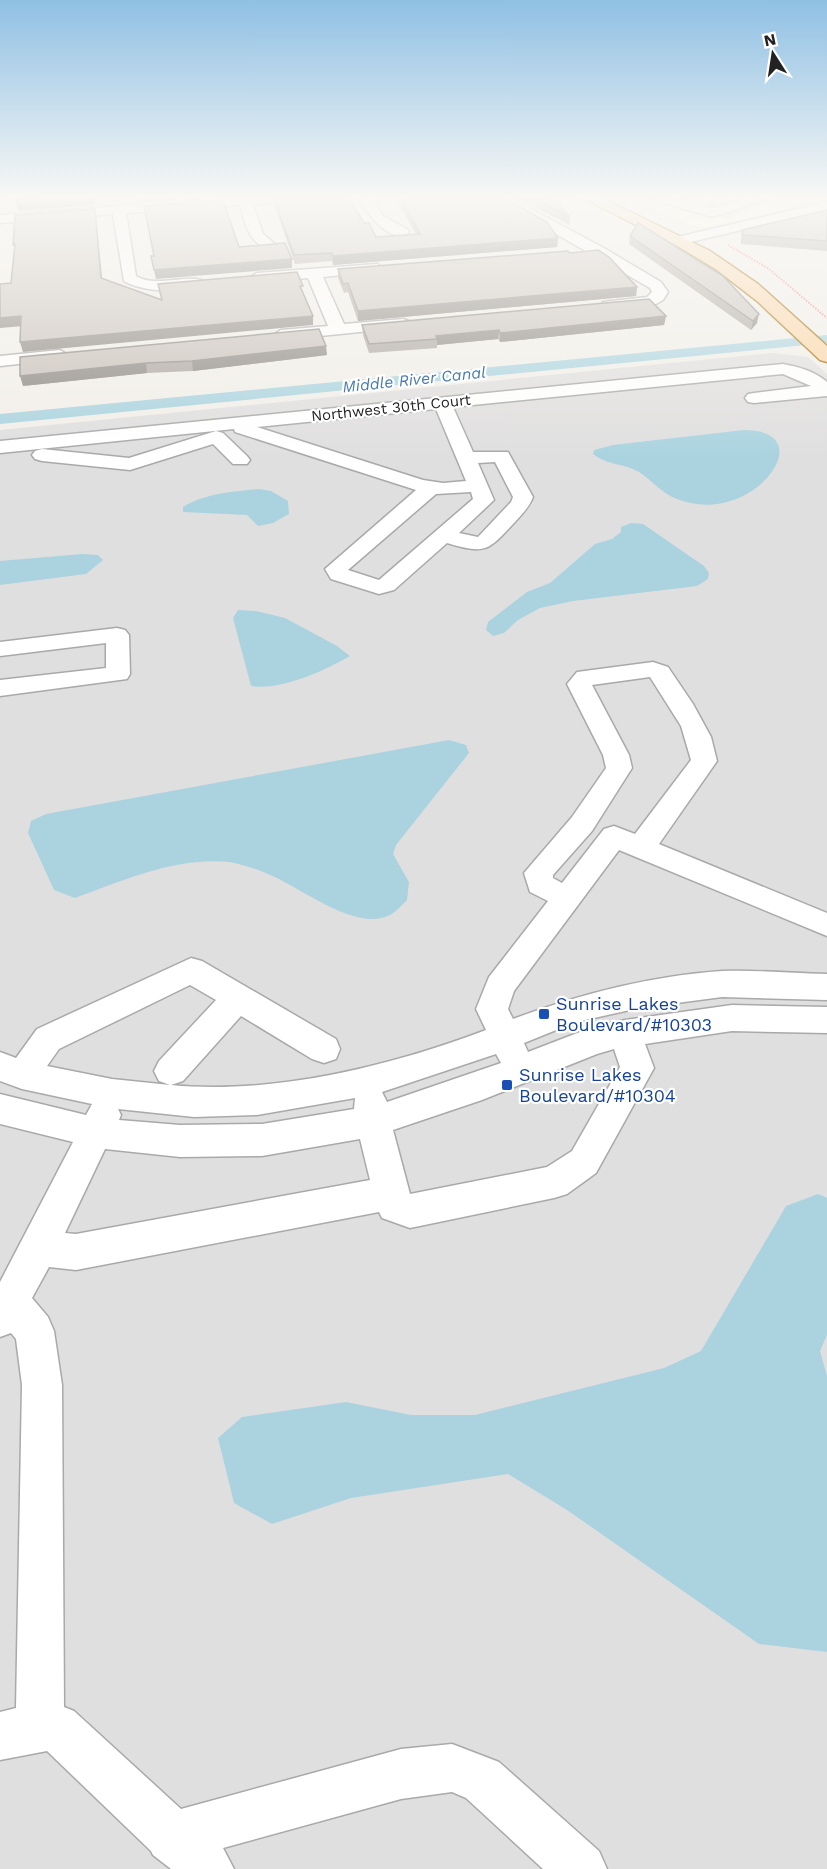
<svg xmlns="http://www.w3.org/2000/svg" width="827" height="1869" viewBox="0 0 827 1869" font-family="'Work Sans',sans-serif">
	<rect width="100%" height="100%" fill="#f2efe9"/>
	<polygon fill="#e0dfdf" points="772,353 808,357 827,374 827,1869 0,1869 0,430"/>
	<polygon fill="#ffffe5" points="627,196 827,196 827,199 709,227 690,225"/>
	<polygon fill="#e2e2e2" points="734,196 766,196 777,199 727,219 708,214 715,211 706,207"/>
	<g fill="#aad3df">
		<path d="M744 430C825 430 752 529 677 499 661 493 653 481 639 472 624 463 608 466 593 454L594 450 613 445Z"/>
		<path d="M259 489 271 491 288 501 289 514 273 523 258 526 247 515 183 512V507C206 493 232 492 259 489Z"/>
		<polygon points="631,523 643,524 704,566 709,573 708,579 697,586 573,601 540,608 518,620 504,633 493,636 486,630 488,622 527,592 550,583 595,544 612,539 621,532 621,527"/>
		<polygon points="82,554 98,555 103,560 86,574 0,585 0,561"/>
		<path d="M238 610 256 611 285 618 337 646 350 656C324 671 280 691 251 686L233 618Z"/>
		<path d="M449 740 466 745 469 753 396 845 393 854 409 882 407 900C402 905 396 912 390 915 356 933 299 886 268 874 257 869 241 864 229 862 175 857 125 880 75 898L54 890 28 833 31 821 46 814Z"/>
		<polygon points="818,1194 827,1198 827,1335 820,1351 827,1376 827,1652 759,1644 567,1510 508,1474 351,1498 272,1524 234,1503 218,1438 242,1417 346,1402 411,1415 475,1415 664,1368 701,1351 786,1206"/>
	</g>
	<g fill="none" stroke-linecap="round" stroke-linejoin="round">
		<polygon fill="#aad3df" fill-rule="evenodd" points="827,335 827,343 0,424 0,414"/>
		<defs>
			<g id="minor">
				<path d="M244 196H305L299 200 253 204 263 234 275 244 268 248C248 243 245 222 240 205L126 213 136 276C156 289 195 271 206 283 193 297 139 291 124 281L113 214 0 223V215Z"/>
				<path d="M358 196H371L383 216 407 229 409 232 407 235C384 240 367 212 358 196Z"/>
				<polygon points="490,196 506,196 602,247 661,282 668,292 663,300 656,304 603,308 601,305 603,302 647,297 652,292 650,288"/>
				<path d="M649 196H669L688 202 708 198 715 202 704 207C723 212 745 193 767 197L765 200 712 217 650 199Z"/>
				<polygon points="827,202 827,210 678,245 671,241 673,238"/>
				<polygon points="377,264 384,268 382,271 323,277 344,324 403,319 409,321 411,324 409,327 281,340 275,338 273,335 281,330 328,326 308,278 257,283 249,278 257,273"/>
				<polygon points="60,350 68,355 66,359 0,366 0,356"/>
				<path d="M783 364C799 367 814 371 827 382V396L754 403 748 402 745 398 748 394 754 393 811 386 783 374 453 407 473 452H508L533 497C529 508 521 515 513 524 487 552 485 554 447 543L394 590 379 594 331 579 325 569 416 490 235 432 234 429 0 453V441ZM436 409 466 481 443 483 423 480 257 427ZM495 462 513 497 511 502 478 537 459 533 494 500 478 463ZM471 492 473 499 379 580 348 570 436 494Z"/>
				<polygon points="216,431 223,433 247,456 250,460 247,464 233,464 213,444 130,470 42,461 35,459 32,455 35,451 42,449 129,458"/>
				<polygon points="117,628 125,630 129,635 130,674 127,679 0,696 0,680 106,668 106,643 0,656 0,642"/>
				<path d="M653 662 668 667 693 704 711 737 717 761 659 844 827 913V936L619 850 514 991 508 1009 513 1019C580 994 650 976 722 971 756 970 792 973 827 974V1000L722 997 639 1008 576 1022 524 1043 528 1052 593 1027 625 1020 732 1005 827 1007V1033L732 1031 645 1044 654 1068 596 1173 567 1194 554 1198 410 1228 382 1218 379 1212 76 1270 49 1267 32 1298 48 1317 54 1331 62 1385 64 1707 74 1711 181 1809 401 1749 452 1744 499 1762 599 1851 607 1869H543L466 1798 452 1792 401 1799 223 1848 234 1869H171L153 1855 151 1851 47 1751 0 1760V1712L16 1708 22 1385 16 1339 11 1333 0 1337V1282L73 1142 0 1124V1094L86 1115 92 1104 22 1089 0 1081V1052L16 1058 37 1029 191 958 202 961 336 1039 340 1049 336 1059 324 1063 312 1059 241 1016 183 1081 171 1085C273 1095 391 1066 486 1030L476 1009 489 977 548 901 530 892 524 873 572 817 606 768 603 755 567 684 577 672ZM650 677 681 726 691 760 635 834 614 826 604 829 562 883 553 878V875L592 831 632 768 629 755 592 685ZM190 985 216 1000 159 1061 154 1071 159 1081 170 1085 112 1079 47 1066 59 1049ZM614 1049 620 1067 572 1151 547 1167 410 1194 393 1130 482 1100 597 1054ZM496 1054 501 1063 387 1102 382 1092ZM355 1098 354 1109 262 1124 180 1125 119 1120 121 1115 118 1109 194 1117 257 1115ZM360 1139 370 1180 76 1234 65 1233 105 1149 180 1157 262 1156Z"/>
			</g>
			<polygon id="major" points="579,196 598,196 710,251 758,284 827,346 827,362 820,360 757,301 717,270 679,247"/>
		</defs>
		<use href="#minor" stroke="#a9a9a9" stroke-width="3"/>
		<use href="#major" stroke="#a06b00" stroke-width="3"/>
		<polyline stroke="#fa8072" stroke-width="2" stroke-dasharray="1.5 1.5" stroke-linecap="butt" points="728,245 769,269 827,318"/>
		<use href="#minor" fill="#fff" fill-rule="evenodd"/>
		<use href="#major" fill="#fcd6a4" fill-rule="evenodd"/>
	</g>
	<g fill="#aba49e">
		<polygon points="273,196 353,206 364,223 376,237 416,234 394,196 501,196 558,238 557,247 333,265 332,261 295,264 274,204"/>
		<polygon points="512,196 550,196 570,217 570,225"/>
		<polygon points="827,210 827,251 741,244 741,239 742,230"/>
		<polygon points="630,236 757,323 751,330 629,244"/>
		<polygon points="570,253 637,287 636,296 358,321 348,292 344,293 338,278 338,269"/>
		<polygon points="666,316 664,325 500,342 498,339 437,345 437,348 369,353 363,335 362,325"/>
		<polygon points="319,329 327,355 193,371 147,373 23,386"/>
	</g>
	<g fill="#8b8681">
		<polygon points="94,196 95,205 18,211 16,203"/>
		<polygon points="142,196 212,196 143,202"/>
		<polygon points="95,209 96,218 103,287 101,278"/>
		<polygon points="558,238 557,247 333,265 333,256"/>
		<polygon points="292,259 292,268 156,279 154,270"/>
		<polygon points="637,287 636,296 358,321 358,311"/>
		<polygon points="759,314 757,323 751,330 753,321"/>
		<polygon points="21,316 23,326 0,328 0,318"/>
		<polygon points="313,316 313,325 23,352 20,342"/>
		<polygon points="666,316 664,325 500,342 500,333"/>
		<polygon points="499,330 498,339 437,345 437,339 436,336"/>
		<polygon points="326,346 327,355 193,371 192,361"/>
		<polygon points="146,363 147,373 23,386 20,376"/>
	</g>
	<g fill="#c7bfb8" stroke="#8b8681" stroke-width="1.5">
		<polygon points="15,196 93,196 93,197 16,203"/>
		<polygon points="273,196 347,196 364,223 369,223 376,237 420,234 399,196 501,196 547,222 558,238 333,256 332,253 294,255"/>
		<polygon points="528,196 550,196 570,217"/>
		<polygon points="223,200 239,247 285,243 292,259 154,270 151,256 154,256 144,206"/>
		<polygon points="95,209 101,278 162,300 158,284 297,272 303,286 300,286 313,316 20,342 21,316 0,318 0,284 11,283 15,244 13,245 15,215"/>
		<polygon points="827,210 827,241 743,235 742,230"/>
		<polygon points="638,223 723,276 759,314 753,321 630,236"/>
		<polygon points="598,250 609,257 637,287 358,311 348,283 343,284 338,269 568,251 570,253"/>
		<polygon points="649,299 666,316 500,333 499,330 436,336 437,339 369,344 362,325"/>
		<polygon points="319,329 326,346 192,361 146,363 20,376 20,357"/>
	</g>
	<linearGradient id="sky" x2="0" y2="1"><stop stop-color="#8fc0e4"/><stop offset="0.43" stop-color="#f9f8f5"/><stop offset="1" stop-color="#f9f8f5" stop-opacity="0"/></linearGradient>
	<rect width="827" height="458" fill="url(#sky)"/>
	<g fill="#1a4fb4" stroke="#fff" stroke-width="2">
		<rect x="538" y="1008" width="12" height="12" rx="3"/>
		<rect x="501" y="1079" width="12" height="12" rx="3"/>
	</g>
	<g text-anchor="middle" stroke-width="4.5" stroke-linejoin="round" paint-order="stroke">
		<g font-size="15" fill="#222" stroke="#fff">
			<text transform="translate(391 408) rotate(-6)" y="5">Northwest 30th Court</text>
		</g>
		<g font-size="16" font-style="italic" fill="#4a7aab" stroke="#fff">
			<text transform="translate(414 379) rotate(-6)" y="6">Middle River Canal</text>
		</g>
		<g font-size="18" fill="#164399" stroke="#fff" text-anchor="start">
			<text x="556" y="1010">Sunrise Lakes<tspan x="556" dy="21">Boulevard/#10303</tspan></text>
			<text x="519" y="1081">Sunrise Lakes<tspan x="519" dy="21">Boulevard/#10304</tspan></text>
		</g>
	</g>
	<g transform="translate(773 54) rotate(348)" stroke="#ffffff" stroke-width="4.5" paint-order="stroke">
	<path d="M0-4.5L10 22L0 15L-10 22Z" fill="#222222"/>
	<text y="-9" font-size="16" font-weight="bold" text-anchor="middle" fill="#222222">N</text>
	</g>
</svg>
